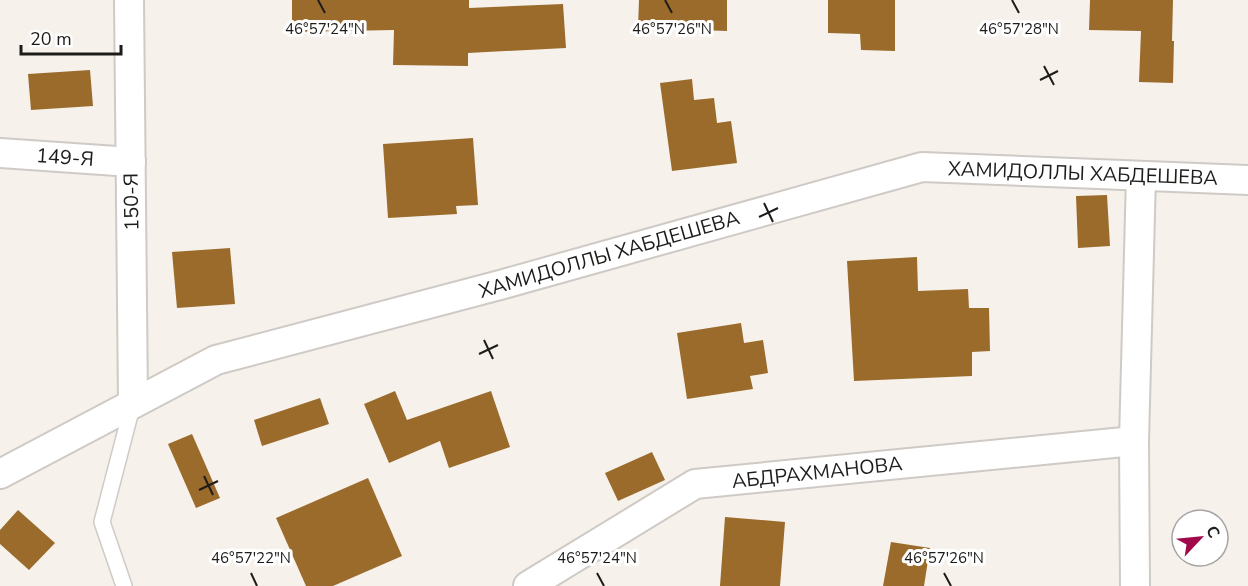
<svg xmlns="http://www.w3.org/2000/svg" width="1248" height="586" viewBox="0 0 1248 586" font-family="'Nunito Sans',sans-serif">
	<rect width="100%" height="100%" fill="#f7f1ec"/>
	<g fill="#9a6b2b">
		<polygon points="292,0 469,0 469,8 563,4 566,48 468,53 468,66 393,65 394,30 292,32"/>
		<polygon points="639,0 727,0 727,31 638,28"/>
		<polygon points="828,0 895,0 895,51 861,50 860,34 828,33"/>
		<polygon points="1090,0 1173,0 1172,41 1174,41 1173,83 1139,82 1141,31 1089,30"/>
		<polygon points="90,70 93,106 31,110 28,74"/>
		<polygon points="692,79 694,100 714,98 717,123 731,121 737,163 672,171 660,83"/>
		<polygon points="473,138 478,205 456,206 457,214 388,218 383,144"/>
		<polygon points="1107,195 1110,246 1078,248 1076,196"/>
		<polygon points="230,248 235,304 177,308 172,252"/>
		<polygon points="917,257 918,291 968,289 969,308 989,308 990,351 972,352 972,376 854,381 847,261"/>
		<polygon points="741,323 744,343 763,340 768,373 750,376 753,389 687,399 677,333"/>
		<polygon points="395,391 407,420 491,391 510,447 449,468 440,441 389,463 364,404"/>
		<polygon points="320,398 329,424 262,446 254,420"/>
		<polygon points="192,434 220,498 196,508 168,444"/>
		<polygon points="652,452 665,480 618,501 605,473"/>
		<polygon points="368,478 402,556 333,586 306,586 276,518"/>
		<polygon points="18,510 55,543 29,570 0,544 0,530"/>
		<polygon points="725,517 785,522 780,586 720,586"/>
		<polygon points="891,542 930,548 924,586 883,586"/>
	</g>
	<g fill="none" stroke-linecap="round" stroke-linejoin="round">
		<defs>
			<polyline id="lane" points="124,586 102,522 133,403"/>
			<g id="street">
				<polyline points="129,0 133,403"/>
				<polyline points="0,153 131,162"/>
				<polyline points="0,474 216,360 500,285 922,167 1248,180"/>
				<polyline points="528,586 695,484 1134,441"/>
				<polyline points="1135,586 1134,441 1141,176"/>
			</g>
		</defs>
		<use href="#lane" stroke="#cfcac5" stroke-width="18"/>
		<use href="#street" stroke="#cfcac5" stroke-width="32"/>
		<use href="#lane" stroke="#fff" stroke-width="15"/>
		<use href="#street" stroke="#fff" stroke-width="28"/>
	</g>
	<path fill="none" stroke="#1e1c1a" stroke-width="2" d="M318 0 325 13M665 0 672 13M1012 0 1019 13M1044 66 1054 85M1040 80 1058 71M764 203 773 222M759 217 778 208M484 340 493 359M479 354 498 345M204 476 213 495M199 490 218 481M251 573 257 586M597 573 604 586M944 573 951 586"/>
	<g text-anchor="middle" stroke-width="6" stroke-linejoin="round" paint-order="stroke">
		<g font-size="20" fill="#1e1c1a" stroke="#fff">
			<text transform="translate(65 157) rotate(4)" y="7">149-Я</text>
			<text transform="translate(1083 173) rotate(2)" y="7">ХАМИДОЛЛЫ ХАБДЕШЕВА</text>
			<text transform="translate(131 202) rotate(-91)" y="7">150-Я</text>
			<text transform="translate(609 254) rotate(-16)" y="7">ХАМИДОЛЛЫ ХАБДЕШЕВА</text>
			<text transform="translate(817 472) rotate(-6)" y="7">АБДРАХМАНОВА</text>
		</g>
	</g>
	<g font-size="15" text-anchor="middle" fill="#1e1c1a" stroke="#fff" stroke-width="6" stroke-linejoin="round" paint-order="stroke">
		<text x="325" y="34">46°57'24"N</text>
		<text x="672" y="34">46°57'26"N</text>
		<text x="1019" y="34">46°57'28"N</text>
		<text x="251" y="563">46°57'22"N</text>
		<text x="597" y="563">46°57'24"N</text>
		<text x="944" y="563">46°57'26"N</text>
	</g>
	<g transform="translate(1200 538) rotate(64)"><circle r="28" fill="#ffffff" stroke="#a5a4a3" stroke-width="1.5"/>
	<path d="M0-4.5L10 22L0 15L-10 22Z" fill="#a1084a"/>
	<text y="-9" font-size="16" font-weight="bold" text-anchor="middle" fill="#1e1c1a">С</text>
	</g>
	<path d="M21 45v9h100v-9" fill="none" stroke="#1e1c1a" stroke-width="3"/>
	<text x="30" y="45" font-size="18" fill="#1e1c1a" stroke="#ffffff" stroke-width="4.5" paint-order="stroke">20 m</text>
</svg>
